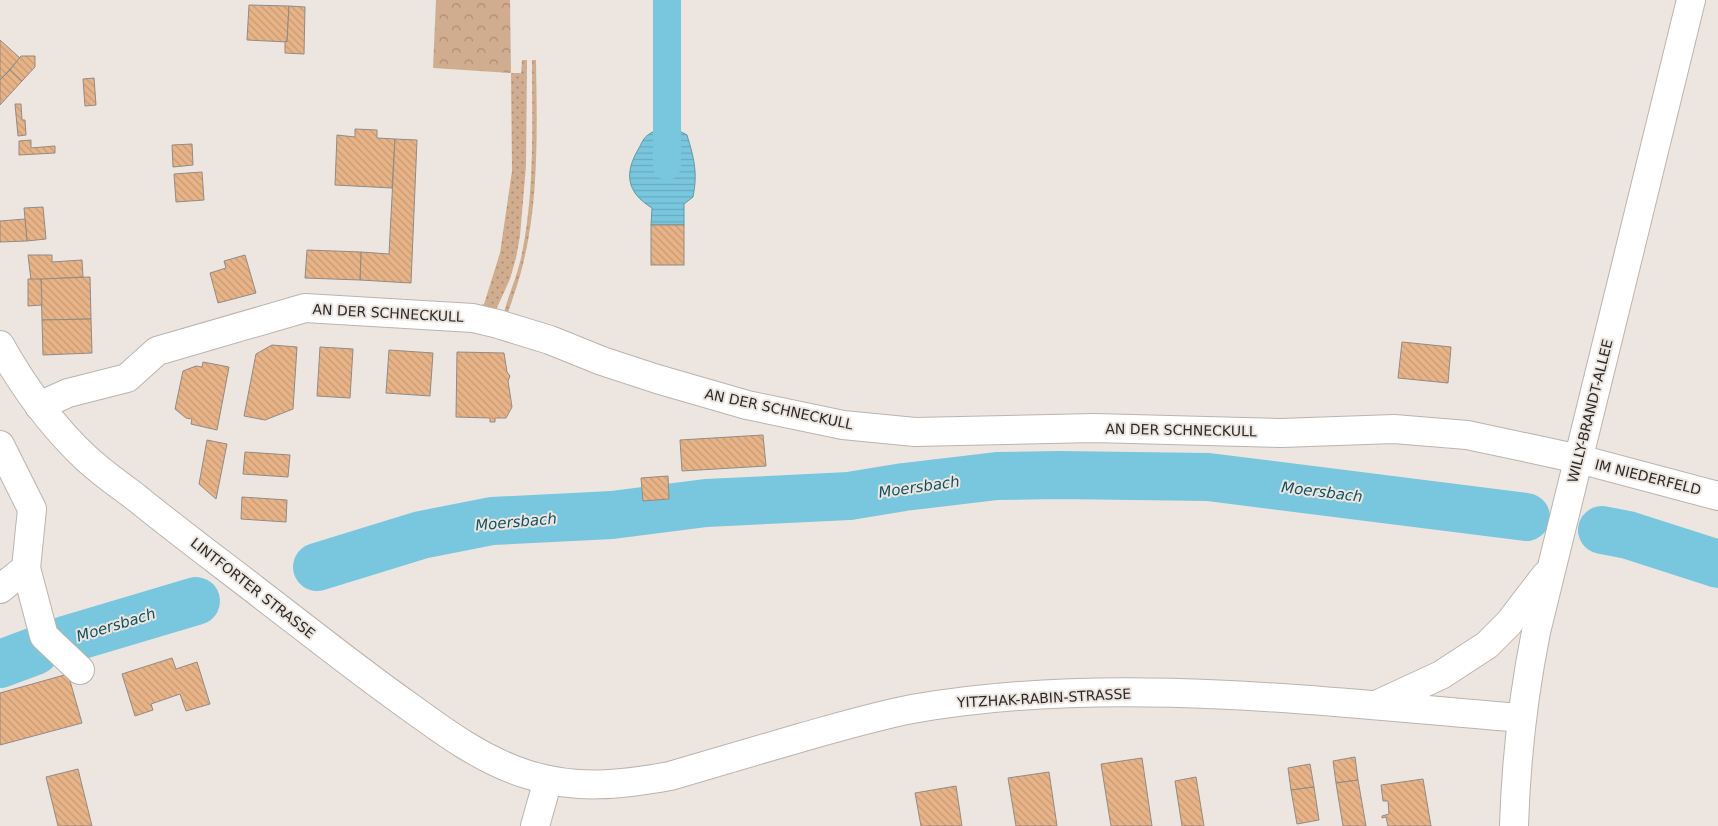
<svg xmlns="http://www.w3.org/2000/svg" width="1718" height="826" viewBox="0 0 1718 826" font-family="'DejaVu Sans',sans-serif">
	<defs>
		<pattern id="grass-dots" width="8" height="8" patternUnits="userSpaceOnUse" patternTransform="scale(1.25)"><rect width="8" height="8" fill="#d1ad8f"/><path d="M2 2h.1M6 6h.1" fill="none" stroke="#aa8d75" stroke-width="1.8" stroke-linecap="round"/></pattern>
		<pattern id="park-crowns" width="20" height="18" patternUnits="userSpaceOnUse" patternTransform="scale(1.25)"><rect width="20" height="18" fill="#d1ad8f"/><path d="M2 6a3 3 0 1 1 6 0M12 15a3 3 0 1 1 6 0" fill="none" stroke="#aa8d75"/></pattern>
		<pattern id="water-rules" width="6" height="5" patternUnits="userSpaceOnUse" patternTransform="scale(1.25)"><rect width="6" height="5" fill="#78c7de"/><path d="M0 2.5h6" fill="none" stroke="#68abbe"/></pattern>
		<pattern id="building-back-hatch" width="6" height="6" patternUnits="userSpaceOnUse" patternTransform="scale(1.25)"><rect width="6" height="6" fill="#e7b387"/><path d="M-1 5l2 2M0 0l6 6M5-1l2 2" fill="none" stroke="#c69a75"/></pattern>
	</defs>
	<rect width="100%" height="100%" fill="#ede6e0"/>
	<g fill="url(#grass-dots)">
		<polygon points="522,60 527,60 526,166 520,236 516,258 510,279 496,310 476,307 484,304 500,253 512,171 511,73 521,73"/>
		<path d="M532 60H536C537 125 539 198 524 260 520 279 513 297 507 316L504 312C509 294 517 276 521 258 535 193 532 126 532 60Z"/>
	</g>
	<polygon fill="url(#park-crowns)" points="436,0 510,0 511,73 433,68"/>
	<path fill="url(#water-rules)" stroke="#6198a7" d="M674 128 687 135C694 158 698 173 693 197L684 204V225H651L652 208C626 192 624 173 639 148 641 144 644 137 648 135 655 129 665 129 674 128Z"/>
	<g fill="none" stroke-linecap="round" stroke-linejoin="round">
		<polyline stroke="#78c7de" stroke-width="28" points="667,0 667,166"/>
		<g stroke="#78c7de" stroke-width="48">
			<polyline points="1602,530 1628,535 1718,564"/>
			<polyline points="317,567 421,535 492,521 612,515 706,503 849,496 904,487 997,476 1058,475 1208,477 1526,517"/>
			<polyline points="65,640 196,601"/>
			<polyline points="0,664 35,651"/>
		</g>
	</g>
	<g fill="url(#building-back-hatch)" stroke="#918b85">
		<polygon points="249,5 289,6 287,42 247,40"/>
		<polygon points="289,6 305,7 304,54 285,53 285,41 287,42"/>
		<polygon points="0,40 20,58 0,80"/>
		<polygon points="21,56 35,56 35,67 22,81 10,70"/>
		<polygon points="10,70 22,81 0,105 0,80"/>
		<polygon points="94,78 96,105 85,106 83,79"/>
		<polygon points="15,104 21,104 22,120 25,120 26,135 18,136"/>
		<polygon points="355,129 377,130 377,138 395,139 392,188 335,185 337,135 355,137"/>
		<polygon points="395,139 417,140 411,283 360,280 361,252 389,254"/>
		<polygon points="31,140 31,148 55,146 55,153 19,155 19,141"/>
		<polygon points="192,144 193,165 173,167 172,145"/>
		<polygon points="202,172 204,200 176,202 174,174"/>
		<polygon points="43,207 46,239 27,241 24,208"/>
		<polygon points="25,219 27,241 0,242 0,221"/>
		<rect x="651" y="225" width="33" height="40"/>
		<polygon points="307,250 361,252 360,280 305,278"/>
		<polygon points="28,255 52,255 52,262 82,260 83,277 31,280"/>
		<polygon points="245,255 256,293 218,303 210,273 226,268 224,261"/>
		<polygon points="90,277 91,319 42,320 41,279"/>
		<polygon points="28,279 41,279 42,305 28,306"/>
		<polygon points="91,319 92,353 43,355 42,320"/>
		<polygon points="1402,342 1451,347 1448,383 1398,378"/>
		<polygon points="272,345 297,347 293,409 265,420 244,416 256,354"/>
		<polygon points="320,347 353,349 350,398 317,396"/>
		<polygon points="389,350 433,353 430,396 386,393"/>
		<polygon points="457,352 504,353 507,372 510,376 508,381 512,407 506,418 495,418 495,422 490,422 490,418 456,417"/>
		<polygon points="203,362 229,367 217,430 191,424 192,419 186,418 175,409 183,371 196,366 202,367"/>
		<polygon points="763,435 766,466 682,471 680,440"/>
		<polygon points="207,440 227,444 216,499 199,484"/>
		<polygon points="245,452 290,455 288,477 243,474"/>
		<polygon points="668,476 669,499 643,501 641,478"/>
		<polygon points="242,497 287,500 286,522 241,519"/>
		<polygon points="172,658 176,669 197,662 210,704 186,711 180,694 151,704 153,710 135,716 122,674"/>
		<polygon points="68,674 82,723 0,745 0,693"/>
		<polygon points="1355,757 1358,780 1336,783 1333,761"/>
		<polygon points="1142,758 1152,826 1111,826 1101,764"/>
		<polygon points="1310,764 1314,787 1291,790 1288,768"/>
		<polygon points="78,769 92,826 58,826 46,777"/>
		<polygon points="1049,772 1057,826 1016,826 1008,778"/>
		<polygon points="1196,777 1204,826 1182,826 1175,781"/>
		<polygon points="1423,779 1431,826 1388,826 1386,817 1382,818 1382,816 1389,814 1388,801 1383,801 1381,785"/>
		<polygon points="1358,780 1366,826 1343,826 1336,783"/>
		<polygon points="956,786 962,826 921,826 915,793"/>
		<polygon points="1314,787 1319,820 1297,824 1291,790"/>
	</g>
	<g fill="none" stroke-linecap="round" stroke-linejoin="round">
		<defs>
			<g id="minor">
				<path d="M0 345C23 386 51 425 86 458 102 473 121 486 138 499 176 530 215 559 254 589 305 628 355 668 407 705 444 732 482 760 526 774 574 790 621 785 670 776 715 763 759 750 803 737 839 727 876 716 912 709 1109 674 1323 702 1521 718"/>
				<polyline points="39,406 68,393 127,378 157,351 305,308 473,318 498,324 550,340 602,361 657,379 747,405 843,425 915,432 1094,428 1281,433 1394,429 1467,435 1533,449 1579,459 1718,496"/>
				<polyline points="0,445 32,509 26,568 0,589"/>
				<polyline points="26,568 44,636 80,670"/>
				<polyline points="1376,705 1441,675 1487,645 1509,623 1545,576"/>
				<polyline points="535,826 548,780"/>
				<path d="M1514 826C1516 760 1523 697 1536 632L1691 0"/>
			</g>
		</defs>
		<use href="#minor" stroke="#bbb4ae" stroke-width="30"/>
		<use href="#minor" stroke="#fff" stroke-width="28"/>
	</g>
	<g text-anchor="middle" stroke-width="4" stroke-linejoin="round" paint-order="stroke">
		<g font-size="14" fill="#2c2a28" stroke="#ede6e0">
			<text transform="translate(388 313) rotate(3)" y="5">AN DER SCHNECKULL</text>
			<text transform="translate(779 409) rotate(12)" y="5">AN DER SCHNECKULL</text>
			<text transform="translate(1590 411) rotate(-76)" y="5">WILLY-BRANDT-ALLEE</text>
			<text transform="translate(1181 430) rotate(1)" y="5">AN DER SCHNECKULL</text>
			<text transform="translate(1648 477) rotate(14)" y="5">IM NIEDERFELD</text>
			<text transform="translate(253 588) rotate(38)" y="5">LINTFORTER STRASSE</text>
			<text transform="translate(1044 698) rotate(-3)" y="5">YITZHAK-RABIN-STRASSE</text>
		</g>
		<g font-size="15" font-style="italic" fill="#0e5262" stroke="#ede6e0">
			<text transform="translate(919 487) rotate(-8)" y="5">Moersbach</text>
			<text transform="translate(1322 492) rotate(7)" y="5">Moersbach</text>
			<text transform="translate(516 522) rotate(-5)" y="5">Moersbach</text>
			<text transform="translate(116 625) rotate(-17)" y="5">Moersbach</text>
		</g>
	</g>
</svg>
